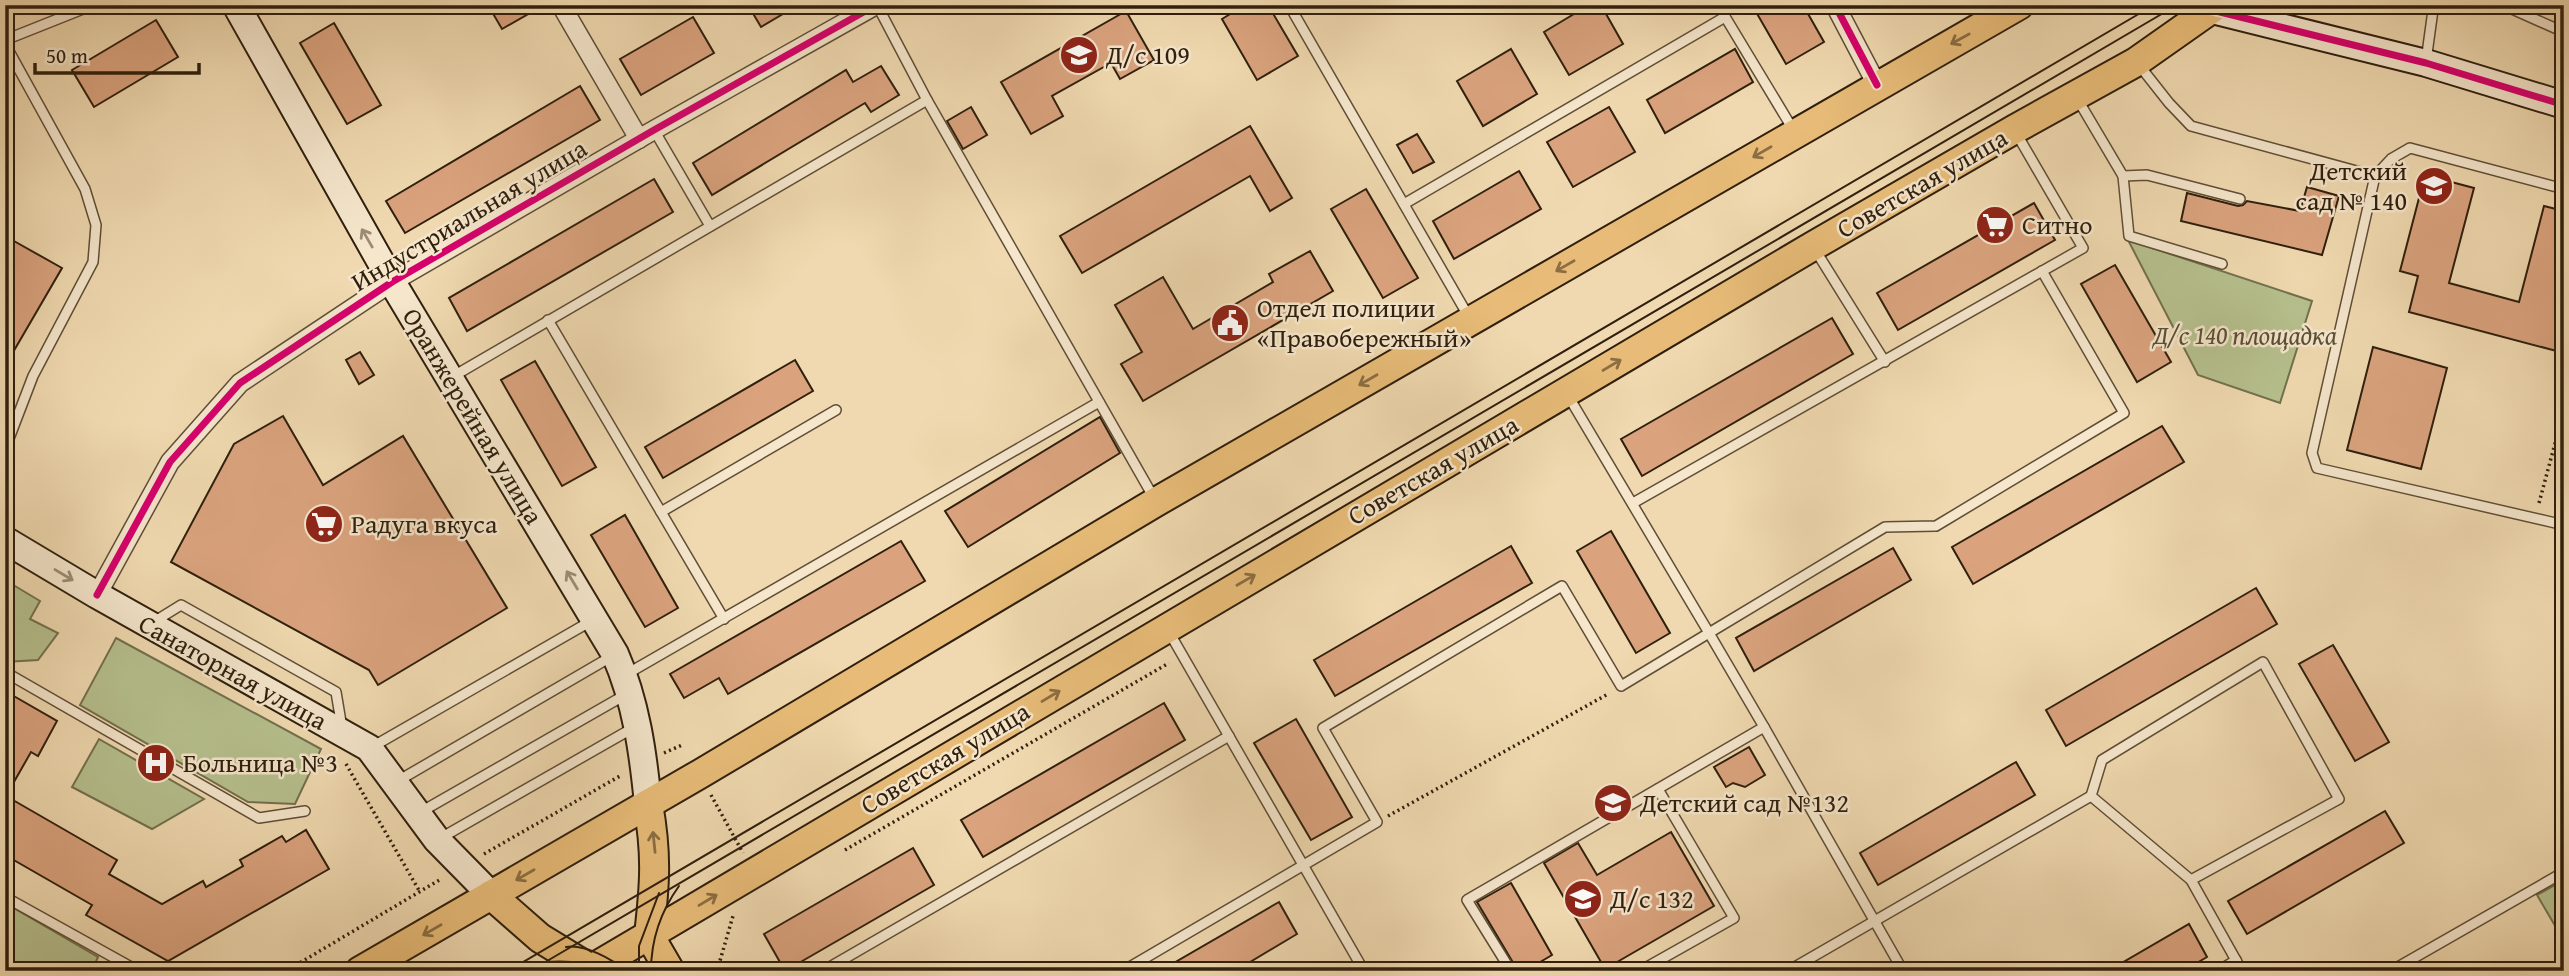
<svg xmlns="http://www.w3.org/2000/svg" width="2569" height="976" viewBox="0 0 2569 976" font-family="'Gentium Book Plus',serif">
	<rect width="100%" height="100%" fill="#f0d9b0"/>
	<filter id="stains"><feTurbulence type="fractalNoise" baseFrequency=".00286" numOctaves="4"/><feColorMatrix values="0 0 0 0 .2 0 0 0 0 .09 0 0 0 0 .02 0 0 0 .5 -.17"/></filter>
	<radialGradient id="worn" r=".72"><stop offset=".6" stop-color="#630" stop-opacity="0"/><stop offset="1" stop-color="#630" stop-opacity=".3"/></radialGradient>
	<g fill="#b6c08e" stroke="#72704e" stroke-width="2">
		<polygon points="2128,240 2312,301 2280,403 2198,375"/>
		<polygon points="5,580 40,601 30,619 58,633 38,660 5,662"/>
		<polygon points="116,638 321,749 295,804 248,802 80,705"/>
		<polygon points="99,739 204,799 152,829 72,787"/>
		<polygon points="2564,880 2564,941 2537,895"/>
		<polygon points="5,903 98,957 92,971 5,971"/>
	</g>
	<g fill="#daa37e" stroke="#2f1f0d" stroke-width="2">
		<polygon points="488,5 544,5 502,29"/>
		<polygon points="748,5 798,5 761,27"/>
		<polygon points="1245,5 1268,5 1298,56 1257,80 1222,19"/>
		<polygon points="1589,5 1601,5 1623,44 1569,75 1544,32"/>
		<polygon points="1752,5 1803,5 1824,42 1786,64"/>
		<polygon points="1126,11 1154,60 1120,79 1111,63 1052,96 1063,116 1031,134 1001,82"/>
		<polygon points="693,17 714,53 641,95 620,59"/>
		<polygon points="156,20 178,57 94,107 72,70"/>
		<polygon points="334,23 381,105 347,124 300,43"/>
		<polygon points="1511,49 1537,94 1483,126 1457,81"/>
		<polygon points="1735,49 1753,82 1665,133 1647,100"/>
		<polygon points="881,66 899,95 871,112 865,103 712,195 693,163 846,70 853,82"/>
		<polygon points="580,86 600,120 405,233 386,201"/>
		<polygon points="971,107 987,135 963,149 947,121"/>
		<polygon points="1609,107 1635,152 1573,187 1547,142"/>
		<polygon points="1250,126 1292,198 1270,211 1250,176 1082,273 1060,236"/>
		<polygon points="1417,134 1434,162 1413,173 1397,145"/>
		<polygon points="1519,171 1541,209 1454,259 1433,221"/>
		<polygon points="2425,175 2474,188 2449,283 2519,302 2544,206 2564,211 2564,353 2409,312 2418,276 2400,271"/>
		<polygon points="654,179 673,212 467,331 449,298"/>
		<polygon points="2307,187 2339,196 2322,255 2181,221 2187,193 2238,206 2243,205 2247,201 2300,211"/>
		<polygon points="1366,189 1418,278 1383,298 1331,209"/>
		<polygon points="2034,203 2055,240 1898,330 1877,293"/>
		<polygon points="5,236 62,268 5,366"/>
		<polygon points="1310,251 1333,291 1143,401 1121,364 1142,352 1115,305 1163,277 1193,329 1273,282 1269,274"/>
		<polygon points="2115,265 2171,362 2137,382 2081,284"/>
		<polygon points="1832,318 1853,354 1642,476 1621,439"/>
		<polygon points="2373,347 2447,368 2421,469 2347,450"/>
		<polygon points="360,352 374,375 359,384 346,360"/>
		<polygon points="795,360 813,391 663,478 645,447"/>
		<polygon points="535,361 596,467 562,486 501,380"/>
		<polygon points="283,416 323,485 403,436 507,608 378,685 369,670 171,562 234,444"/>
		<polygon points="1100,417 1120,453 968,547 945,511"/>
		<polygon points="2162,426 2184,462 1973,584 1952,547"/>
		<polygon points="625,515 678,608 645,627 591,535"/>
		<polygon points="1611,531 1670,633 1636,653 1577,551"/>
		<polygon points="901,541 925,581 728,694 719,678 684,698 670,674"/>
		<polygon points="1511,546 1532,583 1335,696 1314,660"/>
		<polygon points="1893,548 1911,580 1754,671 1736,638"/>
		<polygon points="2256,588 2277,624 2066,746 2046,710"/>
		<polygon points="2333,645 2389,742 2355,761 2299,664"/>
		<polygon points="5,691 57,721 38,756 31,752 6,796 117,860 109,874 162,904 203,881 206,887 243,866 240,860 282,836 286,842 306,830 329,869 168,961 86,915 92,905 5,855"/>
		<polygon points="1164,703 1185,740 983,857 961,820"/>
		<polygon points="1296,719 1352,817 1311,840 1254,743"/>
		<polygon points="1749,747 1765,775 1745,787 1733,783 1726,787 1714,767"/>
		<polygon points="2016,762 2035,795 1878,885 1860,853"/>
		<polygon points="2385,811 2404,843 2247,934 2228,901"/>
		<polygon points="1671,832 1714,906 1605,969 1544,863 1578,843 1597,875"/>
		<polygon points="913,848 934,885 785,971 764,934"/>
		<polygon points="1511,883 1552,955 1525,971 1518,971 1477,902"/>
		<polygon points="1279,902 1297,934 1235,971 1160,971"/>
		<polygon points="2189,924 2207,957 2183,971 2108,971"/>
	</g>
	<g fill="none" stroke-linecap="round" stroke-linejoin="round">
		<defs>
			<g id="lane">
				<polyline points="877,5 927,100 1154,498"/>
				<polyline points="1289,5 1470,319"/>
				<polyline points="1718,5 1794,131"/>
				<polyline points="2424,5 2433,10 2426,61"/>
				<polyline points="2503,5 2557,29 2564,28"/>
				<polyline points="5,40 93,5"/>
				<polyline points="5,44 85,189 96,225 93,262 33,376 5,449"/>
				<polyline points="2139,65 2169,103 2191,126 2375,176"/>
				<polyline points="2078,100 2123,176 2147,175 2240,199"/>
				<polyline points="654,130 710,226"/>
				<polyline points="2123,176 2129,236 2222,264"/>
				<polyline points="2564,189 2410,148 2391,159 2375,176 2312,453 2317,468 2564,525"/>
				<polyline points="1404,204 1725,17"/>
				<polyline points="1814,248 1885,362"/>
				<polyline points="548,320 724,619"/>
				<polyline points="452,377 927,100"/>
				<polyline points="1633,503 2083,248 2015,131"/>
				<polyline points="661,512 836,410"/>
				<polyline points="152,623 181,605 336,692 342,728"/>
				<polyline points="1169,632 1364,971"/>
				<polyline points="5,672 259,818 305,811"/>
				<polyline points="625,675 1099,402"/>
				<polyline points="1764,727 1903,971"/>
				<polyline points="372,747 593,620"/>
				<polyline points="396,782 614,655"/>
				<polyline points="2091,796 2102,760 2263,662 2339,799 2191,880"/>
				<polyline points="419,813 625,695"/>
				<polyline points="439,839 633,728"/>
				<polyline points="5,897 131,967"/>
				<polyline points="823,971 1229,736"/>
				<polyline points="1123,971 1377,822 1323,728 1562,586 1621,686 1709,633 1567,394"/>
				<polyline points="1511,971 1467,900 1764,727 1709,633 1885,527 1936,526 2124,413 2042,271"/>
				<polyline points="1640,971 1734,918 1658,789"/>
				<polyline points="1788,971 2091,796 2191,880 2242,971"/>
				<polyline points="2218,971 2236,960"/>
				<polyline points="2391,971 2564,872"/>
			</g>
			<g id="street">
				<polyline points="561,5 639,139"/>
				<polyline points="1835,5 1877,85"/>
				<polyline points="97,595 170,462 240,383 392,282 654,130 876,5"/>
			</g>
			<g id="secondary">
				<path d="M236 5 392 282 615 654C636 702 643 752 648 804"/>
				<polyline points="2207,5 2212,10 2426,63 2564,105"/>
				<polyline points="5,540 97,595 369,748 437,840 491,895"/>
			</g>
			<g id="primary">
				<polyline points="491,895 540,938 594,971"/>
				<polyline points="360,971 700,774 1156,502 2019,5"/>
				<path d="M588 971 649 935C655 884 657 854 648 804"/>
				<polyline points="670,971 649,935 1813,246 2015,129 2136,62 2217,5"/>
			</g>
		</defs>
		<use href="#lane" stroke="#5f4e36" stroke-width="12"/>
		<use href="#street" stroke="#5f4e36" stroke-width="21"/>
		<use href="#secondary" stroke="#2f1f0d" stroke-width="30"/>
		<use href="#primary" stroke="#2f1f0d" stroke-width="32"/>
		<g stroke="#2f1f0d" stroke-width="3.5" stroke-dasharray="2 3.5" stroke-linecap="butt">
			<polyline points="2539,503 2564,410"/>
			<polyline points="664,753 682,745"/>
			<polyline points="346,764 420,892"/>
			<polyline points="711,795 743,853"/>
			<polyline points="1388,816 1608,694"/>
			<polyline points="845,850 1169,663"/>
			<polyline points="484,854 620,776"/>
			<polyline points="286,971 441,879"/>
			<polyline points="717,971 733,916"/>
		</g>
		<use href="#lane" stroke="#f5e6cc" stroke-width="9"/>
		<use href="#street" stroke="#f5e6cc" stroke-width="18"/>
		<use href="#secondary" stroke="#f5e6cc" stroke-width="26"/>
		<use href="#primary" stroke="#e8bc78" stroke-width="28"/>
		<g stroke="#2f1f0d" stroke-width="2">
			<path d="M566 947C585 944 612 959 626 971"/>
			<path d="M547 962C568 960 585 962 604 971"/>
			<polyline points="508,971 2154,5"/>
			<polyline points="530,971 2177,5"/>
			<polyline points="639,971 639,946 659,893"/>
			<path d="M651 971C651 939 661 911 679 886"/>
		</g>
		<defs>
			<g id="cycleway">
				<polyline points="1835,5 1877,85"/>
				<polyline points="2207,5 2212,10 2426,63 2564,105"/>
				<polyline points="97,595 170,462 240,383 392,282 654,130 876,5"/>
			</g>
		</defs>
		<use href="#cycleway" stroke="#f5e6cc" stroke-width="11"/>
		<use href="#cycleway" stroke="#d6006c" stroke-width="7"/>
	</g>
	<defs><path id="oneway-shaft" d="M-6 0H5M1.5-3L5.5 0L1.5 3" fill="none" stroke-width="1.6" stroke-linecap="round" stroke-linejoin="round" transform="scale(1.75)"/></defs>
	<g stroke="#8c6e42">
		<use href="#oneway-shaft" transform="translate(1960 39) rotate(151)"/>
		<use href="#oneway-shaft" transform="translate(1762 152) rotate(150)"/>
		<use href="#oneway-shaft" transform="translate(1565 266) rotate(150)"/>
		<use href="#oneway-shaft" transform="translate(1612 365) rotate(-31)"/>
		<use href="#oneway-shaft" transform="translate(1368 380) rotate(150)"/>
		<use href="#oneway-shaft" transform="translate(1246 580) rotate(-30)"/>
		<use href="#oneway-shaft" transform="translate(1051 696) rotate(-31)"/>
		<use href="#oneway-shaft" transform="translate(654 842) rotate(-96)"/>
		<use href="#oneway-shaft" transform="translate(525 875) rotate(150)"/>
		<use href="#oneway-shaft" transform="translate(708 900) rotate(-31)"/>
		<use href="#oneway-shaft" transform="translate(432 930) rotate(150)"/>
	</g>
	<g stroke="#9c8c76">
		<use href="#oneway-shaft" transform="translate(367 238) rotate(-120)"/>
		<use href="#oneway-shaft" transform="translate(64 575) rotate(31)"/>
		<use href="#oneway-shaft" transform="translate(572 580) rotate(-121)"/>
	</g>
	<defs>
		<symbol id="school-disc" viewBox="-11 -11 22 22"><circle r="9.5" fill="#8f2418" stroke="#f5e6cc"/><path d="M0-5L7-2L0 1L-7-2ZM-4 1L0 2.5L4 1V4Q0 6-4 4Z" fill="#fff"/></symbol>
		<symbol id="supermarket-disc" viewBox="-11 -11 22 22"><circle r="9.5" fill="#8f2418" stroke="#f5e6cc"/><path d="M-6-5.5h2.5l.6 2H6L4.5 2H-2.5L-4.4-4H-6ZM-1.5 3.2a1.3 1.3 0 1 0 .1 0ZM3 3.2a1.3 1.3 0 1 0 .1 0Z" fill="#fff"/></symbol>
		<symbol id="civic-disc" viewBox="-11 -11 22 22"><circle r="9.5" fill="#8f2418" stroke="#f5e6cc"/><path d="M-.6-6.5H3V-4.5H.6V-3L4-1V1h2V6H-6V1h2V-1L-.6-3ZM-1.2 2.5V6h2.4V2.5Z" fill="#fff"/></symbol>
		<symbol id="hospital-disc" viewBox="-11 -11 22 22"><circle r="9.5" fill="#8f2418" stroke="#f5e6cc"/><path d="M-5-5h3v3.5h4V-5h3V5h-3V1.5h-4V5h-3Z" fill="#fff"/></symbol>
	</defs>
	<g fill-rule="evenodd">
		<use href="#school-disc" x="1057" y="33" width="44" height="44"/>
		<use href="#school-disc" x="2412" y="164" width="44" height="44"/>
		<use href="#supermarket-disc" x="1973" y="203" width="44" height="44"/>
		<use href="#civic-disc" x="1208" y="301" width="44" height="44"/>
		<use href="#supermarket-disc" x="302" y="502" width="44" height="44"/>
		<use href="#hospital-disc" x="134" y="741" width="44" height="44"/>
		<use href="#school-disc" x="1591" y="781" width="44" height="44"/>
		<use href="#school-disc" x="1561" y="877" width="44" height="44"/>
	</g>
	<g text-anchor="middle" stroke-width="5" stroke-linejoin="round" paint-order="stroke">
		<g font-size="26" fill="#2f1f0d" stroke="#f5e6cc" text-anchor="start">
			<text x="1106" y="64">Д/с 109</text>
			<text x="2407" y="180" text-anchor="end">Детский<tspan x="2407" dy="30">сад № 140</tspan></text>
			<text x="2022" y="234">Ситно</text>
			<text x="1257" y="317">Отдел полиции<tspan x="1257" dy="30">«Правобережный»</tspan></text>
			<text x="351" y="533">Радуга вкуса</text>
			<text x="183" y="772">Больница №3</text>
			<text x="1640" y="812">Детский сад №132</text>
			<text x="1610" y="908">Д/с 132</text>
		</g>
		<g font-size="26" fill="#2f1f0d" stroke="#f5e6cc">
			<text transform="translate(1922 183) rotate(-30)" y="9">Советская улица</text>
			<text transform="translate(469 215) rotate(-31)" y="9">Индустриальная улица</text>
			<text transform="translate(473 416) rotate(59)" y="9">Оранжерейная улица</text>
			<text transform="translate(1433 470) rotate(-30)" y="9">Советская улица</text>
			<text transform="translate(233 672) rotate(29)" y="9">Санаторная улица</text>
			<text transform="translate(945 758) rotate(-31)" y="9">Советская улица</text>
		</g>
		<g font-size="26" font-style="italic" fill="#584f34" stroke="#f5e6cc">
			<text x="2245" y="344">Д/с 140 площадка</text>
		</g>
	</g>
	<rect width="2569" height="976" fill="none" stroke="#f0d9b0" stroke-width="28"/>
	<rect x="7" y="7" width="2555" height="962" fill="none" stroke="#2f1f0d" stroke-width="3.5"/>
	<rect x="14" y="14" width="2541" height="948" fill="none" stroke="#2f1f0d" stroke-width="2"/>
	<path d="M35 63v10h164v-10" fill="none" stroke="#2f1f0d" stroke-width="3.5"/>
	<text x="46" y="63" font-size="21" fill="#2f1f0d" stroke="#f5e6cc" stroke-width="5" paint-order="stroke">50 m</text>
	<rect width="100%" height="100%" filter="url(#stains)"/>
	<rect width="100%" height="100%" fill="url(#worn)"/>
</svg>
